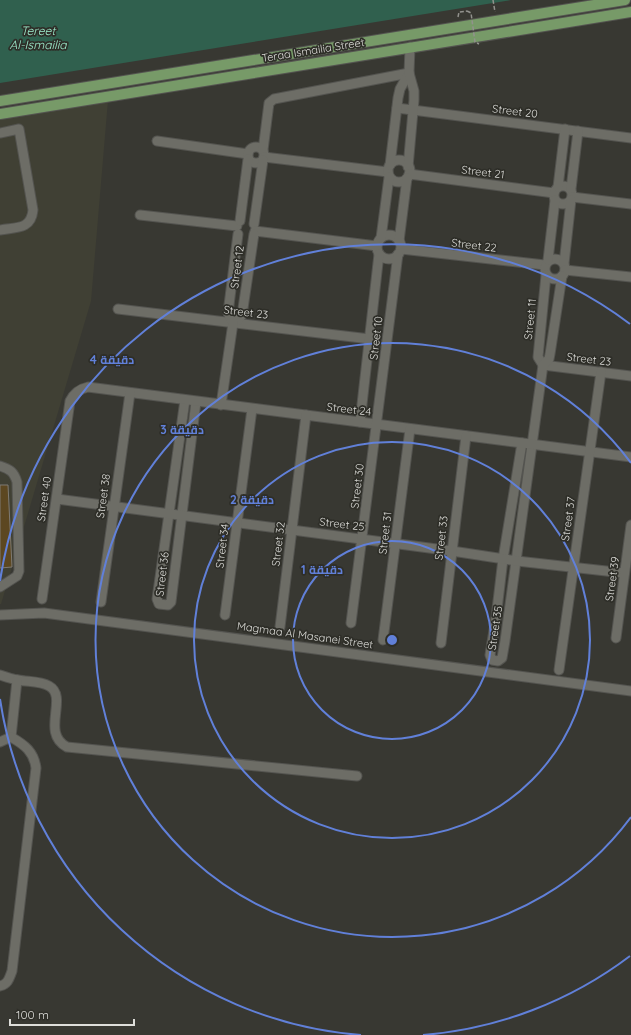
<svg xmlns="http://www.w3.org/2000/svg" width="631" height="1035" viewBox="0 0 631 1035" font-family="Quicksand,Cairo,sans-serif">
	<rect width="100%" height="100%" fill="#383832"/>
	<polygon fill="#404034" points="108,100 91,301 1,604 0,604 0,118"/>
	<polygon fill="#30604e" points="0,0 511,0 0,83"/>
	<polygon fill="#5c4721" stroke="#7f7b74" points="0,485 8,485 12,567 0,568"/>
	<g fill="none" stroke-linecap="round" stroke-linejoin="round">
		<defs>
			<g id="minor">
				<polyline points="397,108 631,138"/>
				<path d="M0 133 19 129 33 210C31 230 16 227 0 230"/>
				<polyline points="157,141 248,154"/>
				<circle cx="256" cy="155" r="8"/>
				<polyline points="263,150 269,103 274,99 409,73"/>
				<polyline points="264,157 388,172"/>
				<circle cx="399" cy="171" r="11"/>
				<polyline points="390,165 398,98 400,89 409,73"/>
				<polyline points="408,167 414,100 414,91 409,73 410,47"/>
				<polyline points="409,174 554,193"/>
				<circle cx="563" cy="195" r="9"/>
				<polyline points="558,187 565,129"/>
				<polyline points="571,189 578,131"/>
				<polyline points="572,197 631,204"/>
				<polyline points="140,215 237,226"/>
				<polyline points="240,221 248,159"/>
				<polyline points="254,224 263,160"/>
				<polyline points="255,231 377,246"/>
				<circle cx="389" cy="247" r="12"/>
				<polyline points="381,238 389,177"/>
				<polyline points="399,241 407,178"/>
				<polyline points="401,249 545,265"/>
				<circle cx="555" cy="269" r="10"/>
				<polyline points="548,260 555,200"/>
				<polyline points="564,264 571,200"/>
				<polyline points="565,270 631,277"/>
				<polyline points="118,309 370,339"/>
				<polyline points="233,323 237,321 242,315 254,234"/>
				<polyline points="543,365 538,357 546,275"/>
				<polyline points="543,365 631,376"/>
				<polyline points="185,400 157,599 159,604 168,605 171,602 196,402"/>
				<polyline points="221,405 233,323 228,313 238,234"/>
				<polyline points="360,422 379,254"/>
				<polyline points="522,443 503,559 496,618 490,655 492,660 498,661 502,658 505,641 543,365 549,359 550,354 562,276"/>
				<path d="M0 466C10 469 14 472 17 482L19 571 17 576 0 587"/>
				<polyline points="57,499 452,551 517,561 624,573"/>
				<path d="M42 599 70 401C74 393 79 389 88 387L631 457"/>
				<polyline points="101,602 130,393"/>
				<polyline points="0,615 44,613 631,691"/>
				<polyline points="225,615 252,409"/>
				<polyline points="351,623 398,254"/>
				<polyline points="280,627 306,415"/>
				<polyline points="616,638 631,525"/>
				<polyline points="383,640 410,429"/>
				<polyline points="441,643 466,436"/>
				<polyline points="559,670 601,372"/>
				<path d="M0 675C6 677 12 679 18 680 28 682 40 681 49 686 69 697 40 733 67 747L357 776"/>
				<polyline points="0,742 11,737 17,680"/>
				<path d="M0 986C8 984 9 979 12 971L36 768C34 752 25 745 11 737"/>
			</g>
			<g id="major">
				<polyline points="0,101 625,0"/>
				<polyline points="0,114 631,12"/>
			</g>
		</defs>
		<use href="#minor" stroke="#545450" stroke-width="11"/>
		<use href="#major" stroke="#545450" stroke-width="12"/>
		<g stroke="#92928d" stroke-width="1.5" stroke-dasharray="4 2" stroke-linecap="butt">
			<polyline points="493,0 495,12"/>
			<polyline points="458,17 459,12 467,11"/>
		</g>
		<use href="#minor" stroke="#6d6d66" stroke-width="9"/>
		<use href="#major" stroke="#779a68" stroke-width="10"/>
		<polyline stroke="#92928d" stroke-width="1.5" stroke-dasharray="4 2" stroke-linecap="butt" points="467,11 471,13 475,42 479,44"/>
	</g>
	<g fill="none" stroke="#6180d9" stroke-width="2">
		<circle cx="392" cy="640" r="99"/>
		<circle cx="392" cy="640" r="198"/>
		<path d="M631 817A297 297 0 1 1 631 463"/>
		<path d="M630 956A396 396 0 0 1 423 1035M361 1035A396 396 0 0 1 0 699M0 581A396 396 0 0 1 630 324"/>
	</g>
	<g text-anchor="middle" stroke-width="3.5" stroke-linejoin="round" paint-order="stroke">
		<g font-size="11" fill="#dededa" stroke="#2e2e28">
			<text transform="translate(313 50) rotate(-9)" y="4">Teraa Ismailia Street</text>
			<text transform="translate(515 111) rotate(7)" y="4">Street 20</text>
			<text transform="translate(483 172) rotate(7)" y="4">Street 21</text>
			<text transform="translate(474 245) rotate(7)" y="4">Street 22</text>
			<text transform="translate(237 267) rotate(-82)" y="4">Street 12</text>
			<text transform="translate(246 312) rotate(7)" y="4">Street 23</text>
			<text transform="translate(530 319) rotate(-84)" y="4">Street 11</text>
			<text transform="translate(376 338) rotate(-83)" y="4">Street 10</text>
			<text transform="translate(589 359) rotate(7)" y="4">Street 23</text>
			<text transform="translate(349 409) rotate(7)" y="4">Street 24</text>
			<text transform="translate(357 486) rotate(-83)" y="4">Street 30</text>
			<text transform="translate(103 496) rotate(-82)" y="4">Street 38</text>
			<text transform="translate(44 499) rotate(-82)" y="4">Street 40</text>
			<text transform="translate(568 519) rotate(-82)" y="4">Street 37</text>
			<text transform="translate(342 524) rotate(7)" y="4">Street 25</text>
			<text transform="translate(385 533) rotate(-83)" y="4">Street 31</text>
			<text transform="translate(441 538) rotate(-83)" y="4">Street 33</text>
			<text transform="translate(278 544) rotate(-83)" y="4">Street 32</text>
			<text transform="translate(222 546) rotate(-83)" y="4">Street 34</text>
			<text transform="translate(162 574) rotate(-83)" y="4">Street 36</text>
			<text transform="translate(612 579) rotate(-82)" y="4">Street 39</text>
			<text transform="translate(495 628) rotate(-81)" y="4">Street 35</text>
			<text transform="translate(305 635) rotate(8)" y="4">Magmaa Al Masanei Street</text>
		</g>
		<g font-size="12" font-style="italic" fill="#9fefcf" stroke="#2e2e28">
			<text x="38" y="35">Tereet<tspan x="38" dy="14">Al-Ismailia</tspan></text>
		</g>
	</g>
	<circle cx="392" cy="640" r="6" fill="#6180d9" stroke="#2e2e28" stroke-width="2"/>
	<g font-size="12" text-anchor="middle" font-weight="bold" fill="#6180d9" stroke="#2e2e28" stroke-width="3.5" stroke-linejoin="round" paint-order="stroke">
		<text x="112" y="364">4 دقيقة</text>
		<text x="182" y="434">3 دقيقة</text>
		<text x="252" y="504">2 دقيقة</text>
		<text x="322" y="574">1 دقيقة</text>
	</g>
	<path d="M10 1019v6h124v-6" fill="none" stroke="#dededa" stroke-width="2"/>
	<text x="16" y="1019" font-size="12" fill="#dededa" stroke="#2e2e28" stroke-width="3" paint-order="stroke">100 m</text>
</svg>
